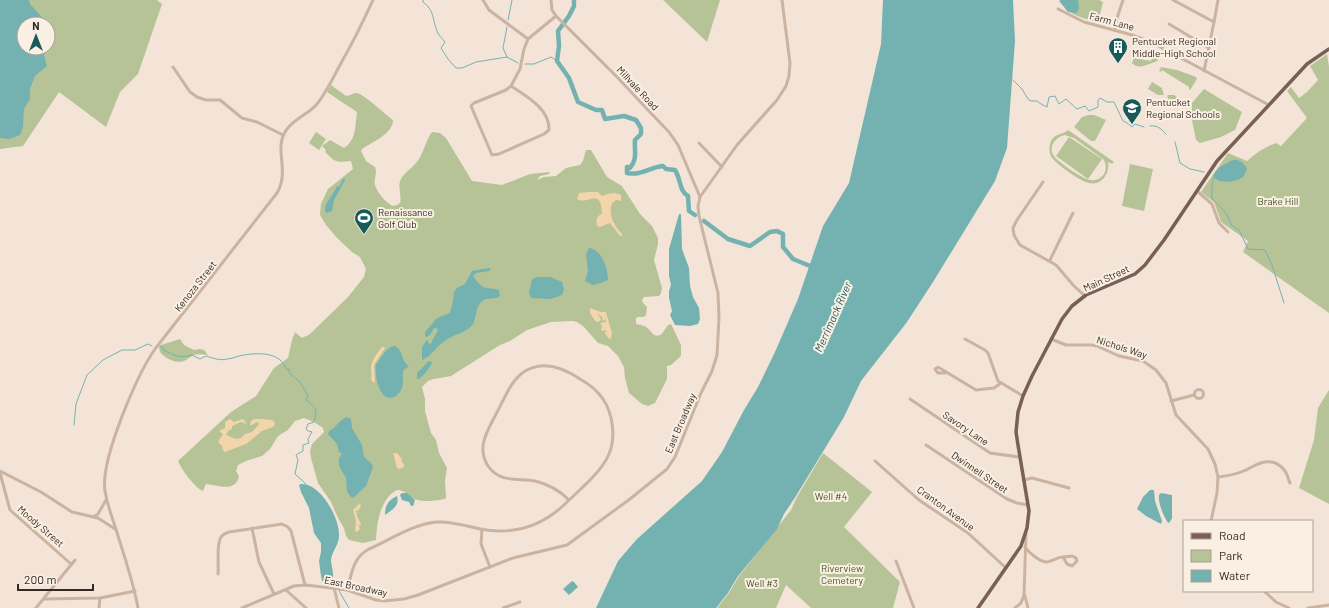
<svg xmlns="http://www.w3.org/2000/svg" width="1329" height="608" viewBox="0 0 1329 608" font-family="Barlow,sans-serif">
	<rect width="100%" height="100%" fill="#f3e4d7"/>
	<g fill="#b6c396" fill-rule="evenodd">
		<path d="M0 0H157L162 4 138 74 120 92 106 127 59 92 23 146 0 149ZM24 24H48V48H24Z"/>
		<polygon points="663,0 720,0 707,42"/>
		<path d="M1060 0H1099L1103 2 1098 22C1084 18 1069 16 1062 3L1059 2Z"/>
		<path d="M1154 53 1158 61C1149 63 1140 71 1132 63L1134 58 1151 61Z"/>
		<path d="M1327 54 1329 67V313L1243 252 1248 241 1221 222 1214 202 1201 192 1228 153 1247 161C1256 153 1265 147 1276 143L1281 146 1307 118 1287 91 1291 87 1299 98 1307 92 1318 80 1310 66Z"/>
		<polygon points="1161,67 1177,70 1196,77 1197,79 1190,90 1189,89 1189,87 1162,70 1161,72 1159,71"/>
		<polygon points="1152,82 1162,88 1164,95 1158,95 1148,89"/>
		<path d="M331 85 346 96C350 96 353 93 356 93 362 92 387 116 393 120 393 134 372 142 362 149L361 151 366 161 375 167C378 175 373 180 375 185 377 192 385 202 391 205 394 207 397 205 400 203 402 195 397 186 401 179 405 172 412 168 416 163 424 154 425 141 432 132L440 133 446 138 472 181 502 185 530 174 550 172 549 174 540 176 537 180 544 177 556 176 566 168 580 165 583 161 586 150H591L607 177 622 186 640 214 652 226 658 238V244L654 260 662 288 661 293 659 296 644 297 642 300 643 303 647 307 646 315 644 317H638L636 318V324C639 325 644 325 646 327 651 330 653 338 660 335 665 333 665 325 671 324L681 345V356L671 365 667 366V379L655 403 648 406 642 404 629 393 625 378 624 367 618 356 608 346 598 343 584 327 577 322 573 321 551 322 527 330 510 341 500 345 451 376 434 379 428 381 422 387 425 399V411L431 433 436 440 439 453 447 468 445 481 446 498C441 501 424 502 418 500 411 499 407 491 399 490 396 490 394 492 391 494 379 506 377 524 376 540L363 543 349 540 346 536 344 528 338 518 331 502 318 483 311 458 310 451 312 444 324 432 323 428 314 422 304 418 295 421 288 430 278 436 270 449 262 456 246 461 238 465 236 471 239 476C236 493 218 485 206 484L203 491C194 487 182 470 178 461L231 412 256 396 274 368 288 358 292 340 295 332 302 338 310 334 348 297 364 277 366 269 360 257 352 252 337 238 326 225 320 215 321 204 328 189 353 169 351 161C336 163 335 162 325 152L326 150 322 146 330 140 344 148C356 140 355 127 357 112L327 92Z"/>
		<polygon points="1204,89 1242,112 1235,130 1221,137 1200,143 1196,140 1192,120 1192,103"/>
		<polygon points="1168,95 1174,95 1183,101 1179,108 1170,103 1167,96"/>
		<polygon points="1088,115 1094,115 1106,120 1095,141 1091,141 1074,127 1082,117"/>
		<path d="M1068 130 1114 162 1112 164 1108 162C1110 173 1102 186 1089 183 1081 182 1054 163 1051 156 1049 152 1049 146 1051 141 1055 133 1063 135 1068 130ZM1065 135 1074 138 1103 159C1106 163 1107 169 1104 174 1101 178 1096 181 1091 180 1084 180 1058 162 1054 156 1048 147 1055 137 1065 135Z"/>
		<polygon points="316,132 326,139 319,150 309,143"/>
		<polygon points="1069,137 1102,159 1088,179 1056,156"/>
		<polygon points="1130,164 1153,169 1144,211 1122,206"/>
		<path d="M180 339 184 345 194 350 200 349 204 350 208 355C203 355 197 353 192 356 190 357 188 359 186 360 177 365 166 359 160 352L159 347 161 345Z"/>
		<polygon points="1329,390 1329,504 1299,488 1314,440 1318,408"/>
		<polygon points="823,453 872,492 844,527 900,582 893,608 811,608 786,585 776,608 717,608 729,593 739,576 791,510 797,497"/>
	</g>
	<g fill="#f2d5aa">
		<path d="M589 192H598L602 196C607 193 616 192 621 195V201L616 200 612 203C608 214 614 226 622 234V236H620L610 223 600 227 597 226C596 220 596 216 602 214 601 186 588 206 577 199L579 193Z"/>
		<polygon points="590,308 601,312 606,312 612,333 611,339 608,338 605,333 606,330 603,331 601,330 602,326 600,323 606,322 606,319 603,321 602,317 597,313 601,319 600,321 596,322 590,313"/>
		<path d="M382 347H384L385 348 374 365 375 382 374 383 371 380C372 375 371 372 371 367 372 360 377 353 382 347Z"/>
		<path d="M230 419 234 422 243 419 247 424 241 422 232 426V429L229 430 226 435 236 439 241 438 245 434 252 432 259 424 257 422 252 425H250L251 421 254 419C259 419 270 419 274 421L275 424 273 427 262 431 246 444 225 452 223 450 222 446 218 442 223 434 219 431 225 428V422Z"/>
		<polygon points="393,453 397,453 402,459 401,461 404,464 404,467 399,469 397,468"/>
		<polygon points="360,503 361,506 358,511 356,510 357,516 361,524 360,526 358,524 360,529 357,532 355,531 356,521 353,510"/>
	</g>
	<g fill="#74b2b1">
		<polygon points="0,0 29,0 30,4 48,24 24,24 24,48 46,48 44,55 47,66 35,76 30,89 30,99 24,109 23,127 20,135 9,139 0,138"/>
		<polygon points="883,0 1013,0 1015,41 1007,148 995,181 933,282 907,322 861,381 844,417 796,496 784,514 777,529 738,576 728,593 716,608 596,608 618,561 637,539 702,481 722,452 744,410 758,387 775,352 798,299 823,226 849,183 881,44"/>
		<polygon points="1060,0 1078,0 1079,8 1077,13 1068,12 1060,2"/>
		<path d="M1233 160C1240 159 1243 163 1247 168 1246 171 1245 174 1243 177 1235 183 1219 184 1213 176 1217 167 1225 164 1233 160Z"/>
		<path d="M345 178V180L334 200 332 211 326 213C322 205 334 194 337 186L339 187 343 179Z"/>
		<polygon points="679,214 681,214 682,249 689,268 690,286 693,297 699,308 700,319 698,324 690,326 675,325 670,315 672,311 669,298 669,291 671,285 669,276 669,249"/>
		<path d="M589 248C602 249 608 269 608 280L601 283 593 285 585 281 588 271 586 254Z"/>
		<path d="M489 268 491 269 489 271 476 273 473 276C484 291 483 286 499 290L500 296C495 300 487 297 482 301 475 307 477 317 473 324 468 332 453 335 446 340 437 345 432 356 422 360V347L427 340 430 345 438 330 436 328H434L430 335 427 337 425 336V332L437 318 450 313 453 301 454 292 457 288 465 284 472 271Z"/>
		<polygon points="537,277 551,277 562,282 564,289 562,295 551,299 531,298 529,293 532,279"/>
		<path d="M395 346C404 351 401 362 409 366 407 368 405 369 404 370 400 375 408 387 396 396 380 406 374 375 376 365 377 362 380 360 381 357 385 352 388 347 395 346Z"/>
		<path d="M429 361 432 362C431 367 423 376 419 379H417V373Z"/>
		<path d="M347 417 351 419 352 428 362 445 364 457 371 463 373 467 366 486 353 498 350 496 347 491 346 478 339 466V458L342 454 339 452 337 444 328 434 329 431C336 428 339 420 347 417Z"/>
		<path d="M301 484C321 483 340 519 339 536 339 545 332 551 331 560 331 566 334 572 333 578L328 583 322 581 321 576 319 561 321 552V543L314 533 309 508 301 492 299 485Z"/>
		<polygon points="1150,490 1154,490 1155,501 1162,521 1161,524 1146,516 1137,509 1143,497"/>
		<polygon points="402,493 407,493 415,500 413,506 411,506 409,502 402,500 400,495"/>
		<path d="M1161 493 1172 495V518L1170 522 1168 523C1163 515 1158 503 1159 495Z"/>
		<path d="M397 496C400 506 392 510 385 515 385 506 388 500 397 496Z"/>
		<polygon points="572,581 574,582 578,587 569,595 563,589"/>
	</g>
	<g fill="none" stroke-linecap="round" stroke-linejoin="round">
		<g stroke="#74b2b1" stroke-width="1">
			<path d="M423 0V2C435 11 432 19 437 31 438 35 442 38 445 42L441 48 448 59 456 68H462L476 62 507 57 518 63"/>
			<polyline points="508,20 512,0"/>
			<polyline points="507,27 503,48 507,57"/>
			<polyline points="525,64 534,64 551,57 557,61"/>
			<polyline points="1013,80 1022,89 1028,99 1031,101 1037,101 1041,104 1047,107 1049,97 1055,96 1059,104 1066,99 1077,109 1085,106 1089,111 1098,107 1098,100 1100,98 1107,102 1114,102 1123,121 1127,123 1132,127 1135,124 1144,127"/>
			<path d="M1150 126C1158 125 1161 129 1166 134"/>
			<polyline points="1175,142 1180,163 1190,169 1204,172"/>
			<path d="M1215 177 1212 183V199C1221 207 1228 213 1231 225L1239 230 1248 249 1265 250 1272 265 1284 303"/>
			<path d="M160 346 162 347 163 350C175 355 178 359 192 355L200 359 206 356C213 358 220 361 227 359 231 359 235 357 239 356 253 353 274 351 283 363"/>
			<path d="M284 364 286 369 290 370 289 373 300 382 308 395 306 400C316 408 318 409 314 422L308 424 306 429 308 431 312 432 308 439 309 443 303 445V451L296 455 298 460 295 474 306 484"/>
			<polyline points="74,425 76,404 87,375 103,360 122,350 135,350 148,344 152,346"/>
			<polyline points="331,580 336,585"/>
			<polyline points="339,591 349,608"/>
		</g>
		<g stroke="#74b2b1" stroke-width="4.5">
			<path d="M574 0V6L569 16 558 31 559 46 557 61 569 78 578 102 596 110H602L605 119 624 116 636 120 641 128V134L635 140C634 150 638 159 630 168L627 167V173C641 176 650 167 663 166L666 169 675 170C681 179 679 191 688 196L689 211 695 215"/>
			<polyline points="704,221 728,239 750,246 770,232 777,231 783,234 783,247 793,259 815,268"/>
		</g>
		<g stroke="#cbb3a2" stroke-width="3">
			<polyline points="483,0 489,10 528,39"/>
			<polyline points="551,0 552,10 556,16 619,79 647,109 669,132 678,145 700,197"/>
			<polyline points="1173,0 1214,22 1204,71"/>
			<polyline points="1058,9 1084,22 1132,35 1151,42 1269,105"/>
			<polyline points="1214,22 1218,0"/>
			<polyline points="1169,24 1209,48"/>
			<polyline points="1115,30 1117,18 1123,0"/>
			<polyline points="173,67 190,92 197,97 206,100 220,100 242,118 257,122 283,135"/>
			<path d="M511 86 506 90 474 103 471 106 492 155 499 154 544 134 549 130C550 109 526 96 511 86L520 69 524 49 528 39 556 16"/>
			<polyline points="699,143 722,167"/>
			<polyline points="1043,182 1017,220 1013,228 1014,235 1020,245 1056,265 1074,286 1085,296"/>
			<polyline points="1197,191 1212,204 1219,223 1228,232"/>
			<polyline points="1050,260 1073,213"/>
			<polyline points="965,339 985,350 988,353 998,381 1023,396"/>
			<polyline points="1051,339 1066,345 1092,345 1097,346 1119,356 1143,361 1156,370 1166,383 1176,415 1208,449 1215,464 1218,477"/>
			<polyline points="945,373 938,373 935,369 938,367 976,390 994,388 1001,383"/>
			<circle cx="1199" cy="394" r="4.5"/>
			<polyline points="910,399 990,453 1019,457"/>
			<polyline points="1171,401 1194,395"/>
			<polyline points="926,445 1007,499 1017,503 1028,505"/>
			<polyline points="875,461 919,500 968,533 1006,568"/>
			<polyline points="0,471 41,492 72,512 98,518 115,529"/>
			<polyline points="0,473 10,510 71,564"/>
			<polyline points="1024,480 1032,478 1069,488"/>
			<polyline points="93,517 98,514 106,500"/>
			<path d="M1211 521 1217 493 1218 477C1228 476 1237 474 1246 470 1259 463 1273 455 1285 471 1288 475 1288 479 1290 483"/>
			<polyline points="252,528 259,562 274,594"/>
			<polyline points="482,529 481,544 490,567"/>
			<path d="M1025 547C1029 553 1040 562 1047 562 1053 561 1057 557 1063 557L1067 564 1072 566 1077 561 1076 558 1072 556 1063 557"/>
			<polyline points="896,561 914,608"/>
			<path d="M218 574C219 565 216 544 221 537 223 534 226 533 229 532L282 524 288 527 291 531 305 585"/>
			<polyline points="334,588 339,608"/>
			<polyline points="286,590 306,608"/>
			<path d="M347 590C352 574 352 558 369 549 390 540 413 524 437 522 452 521 466 526 480 529 512 535 541 527 565 504 579 490 601 473 609 454 616 437 613 414 603 399 597 390 589 384 580 379 562 367 540 359 521 374 509 384 502 404 494 418 486 433 477 449 488 466 500 483 517 478 535 481 548 484 559 490 569 500"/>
			<polyline points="1264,591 1276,602 1289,608"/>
			<polyline points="1025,596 1028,608"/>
			<polyline points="44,599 100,598 135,591"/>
			<polyline points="36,608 75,560"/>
			<polyline points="99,608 100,598"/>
			<path d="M138 608C133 580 123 553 115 526 111 515 107 503 105 491 100 460 137 375 155 349L277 193C290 170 274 151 285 132 292 119 308 115 317 104 326 93 333 78 340 65 352 44 363 22 373 0"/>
			<polyline points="242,608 294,586 306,585 347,590 376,600 384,601 404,599 418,595 513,558 567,545 630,499 667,469 675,457 701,393 712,371 717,355 719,318 718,293 699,216 698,206 700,197 737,145 777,100 786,86 789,76 790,63 782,0"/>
			<polyline points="503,608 520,602"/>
			<polyline points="1015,608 1021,603 1024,595 1026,533"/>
			<polyline points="1308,608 1329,605"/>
		</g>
		<polyline stroke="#795f55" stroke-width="3.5" points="978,608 1021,546 1027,528 1029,511 1018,445 1016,432 1018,412 1023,396 1032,376 1062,319 1072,306 1086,295 1135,274 1145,265 1164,240 1217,161 1307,64 1329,49"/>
	</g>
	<defs>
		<symbol id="building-pin" viewBox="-11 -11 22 30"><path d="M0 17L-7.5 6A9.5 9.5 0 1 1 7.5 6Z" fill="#18595a" stroke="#faefe3"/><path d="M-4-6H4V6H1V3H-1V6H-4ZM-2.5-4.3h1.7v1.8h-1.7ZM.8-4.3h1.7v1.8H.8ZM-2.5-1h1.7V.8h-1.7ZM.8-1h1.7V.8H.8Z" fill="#fff"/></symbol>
		<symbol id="school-pin" viewBox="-11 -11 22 30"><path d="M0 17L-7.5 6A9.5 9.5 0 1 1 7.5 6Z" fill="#18595a" stroke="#faefe3"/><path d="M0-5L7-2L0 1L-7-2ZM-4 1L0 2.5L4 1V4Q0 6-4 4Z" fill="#fff"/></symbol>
		<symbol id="stadium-pin" viewBox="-11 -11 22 30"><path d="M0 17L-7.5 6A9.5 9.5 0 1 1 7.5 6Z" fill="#18595a" stroke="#faefe3"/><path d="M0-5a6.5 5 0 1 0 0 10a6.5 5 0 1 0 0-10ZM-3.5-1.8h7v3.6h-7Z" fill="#fff"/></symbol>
	</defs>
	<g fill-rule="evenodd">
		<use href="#building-pin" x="1107" y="36" width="22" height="30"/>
		<use href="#school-pin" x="1121" y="97" width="22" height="30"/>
		<use href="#stadium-pin" x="353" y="207" width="22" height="30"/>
	</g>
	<g text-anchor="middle" stroke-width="4" stroke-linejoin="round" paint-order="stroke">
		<g font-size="10" fill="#352925" stroke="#faefe3">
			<text transform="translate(1112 21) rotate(15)" y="4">Farm Lane</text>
			<text transform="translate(638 88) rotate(47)" y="4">Millvale Road</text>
			<text transform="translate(1106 278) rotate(-25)" y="4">Main Street</text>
			<text transform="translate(195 286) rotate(-52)" y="4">Kenoza Street</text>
			<text transform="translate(1122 347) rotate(18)" y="4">Nichols Way</text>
			<text transform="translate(680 423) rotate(-67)" y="4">East Broadway</text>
			<text transform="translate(966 428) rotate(34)" y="4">Savory Lane</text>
			<text transform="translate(980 472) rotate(34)" y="4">Dwinnell Street</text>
			<text transform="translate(946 508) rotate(36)" y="4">Cranton Avenue</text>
			<text transform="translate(41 526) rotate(41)" y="4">Moody Street</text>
			<text transform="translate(356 586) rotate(12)" y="4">East Broadway</text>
		</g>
		<g font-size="10" fill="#352925" stroke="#faefe3" text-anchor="start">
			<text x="1132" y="45">Pentucket Regional<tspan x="1132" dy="12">Middle-High School</tspan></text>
			<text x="1146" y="106">Pentucket<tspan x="1146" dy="12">Regional Schools</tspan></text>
			<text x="378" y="216">Renaissance<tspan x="378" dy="12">Golf Club</tspan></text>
		</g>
		<g font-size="10" fill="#475527" stroke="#faefe3">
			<text x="1278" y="205">Brake Hill</text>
			<text x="831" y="500">Well #4</text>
			<text x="842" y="572">Riverview<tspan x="842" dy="12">Cemetery</tspan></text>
			<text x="762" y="587">Well #3</text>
		</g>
		<g font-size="11" font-style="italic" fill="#18595a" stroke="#faefe3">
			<text transform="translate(833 317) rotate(-66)" y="4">Merrimack River</text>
		</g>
	</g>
	<rect x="1183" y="520" width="130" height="72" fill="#faefe3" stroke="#aba097"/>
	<rect x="1191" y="533" width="20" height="6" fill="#795f55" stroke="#aba097"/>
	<text x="1219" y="540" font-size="12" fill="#352925">Road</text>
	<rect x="1191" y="550" width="20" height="12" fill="#b6c396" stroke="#aba097"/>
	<text x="1219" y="560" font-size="12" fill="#352925">Park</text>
	<rect x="1191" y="570" width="20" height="12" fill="#74b2b1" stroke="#aba097"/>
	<text x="1219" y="580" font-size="12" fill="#352925">Water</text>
	<g transform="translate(36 36)"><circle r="19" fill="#faefe3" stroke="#aba097"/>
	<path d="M0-3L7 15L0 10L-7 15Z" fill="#18595a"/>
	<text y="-6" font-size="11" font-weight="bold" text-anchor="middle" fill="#352925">N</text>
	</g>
	<path d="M18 584v6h75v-6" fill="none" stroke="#352925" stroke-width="2"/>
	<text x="24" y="584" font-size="12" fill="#352925" stroke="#faefe3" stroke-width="3" paint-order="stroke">200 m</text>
</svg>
